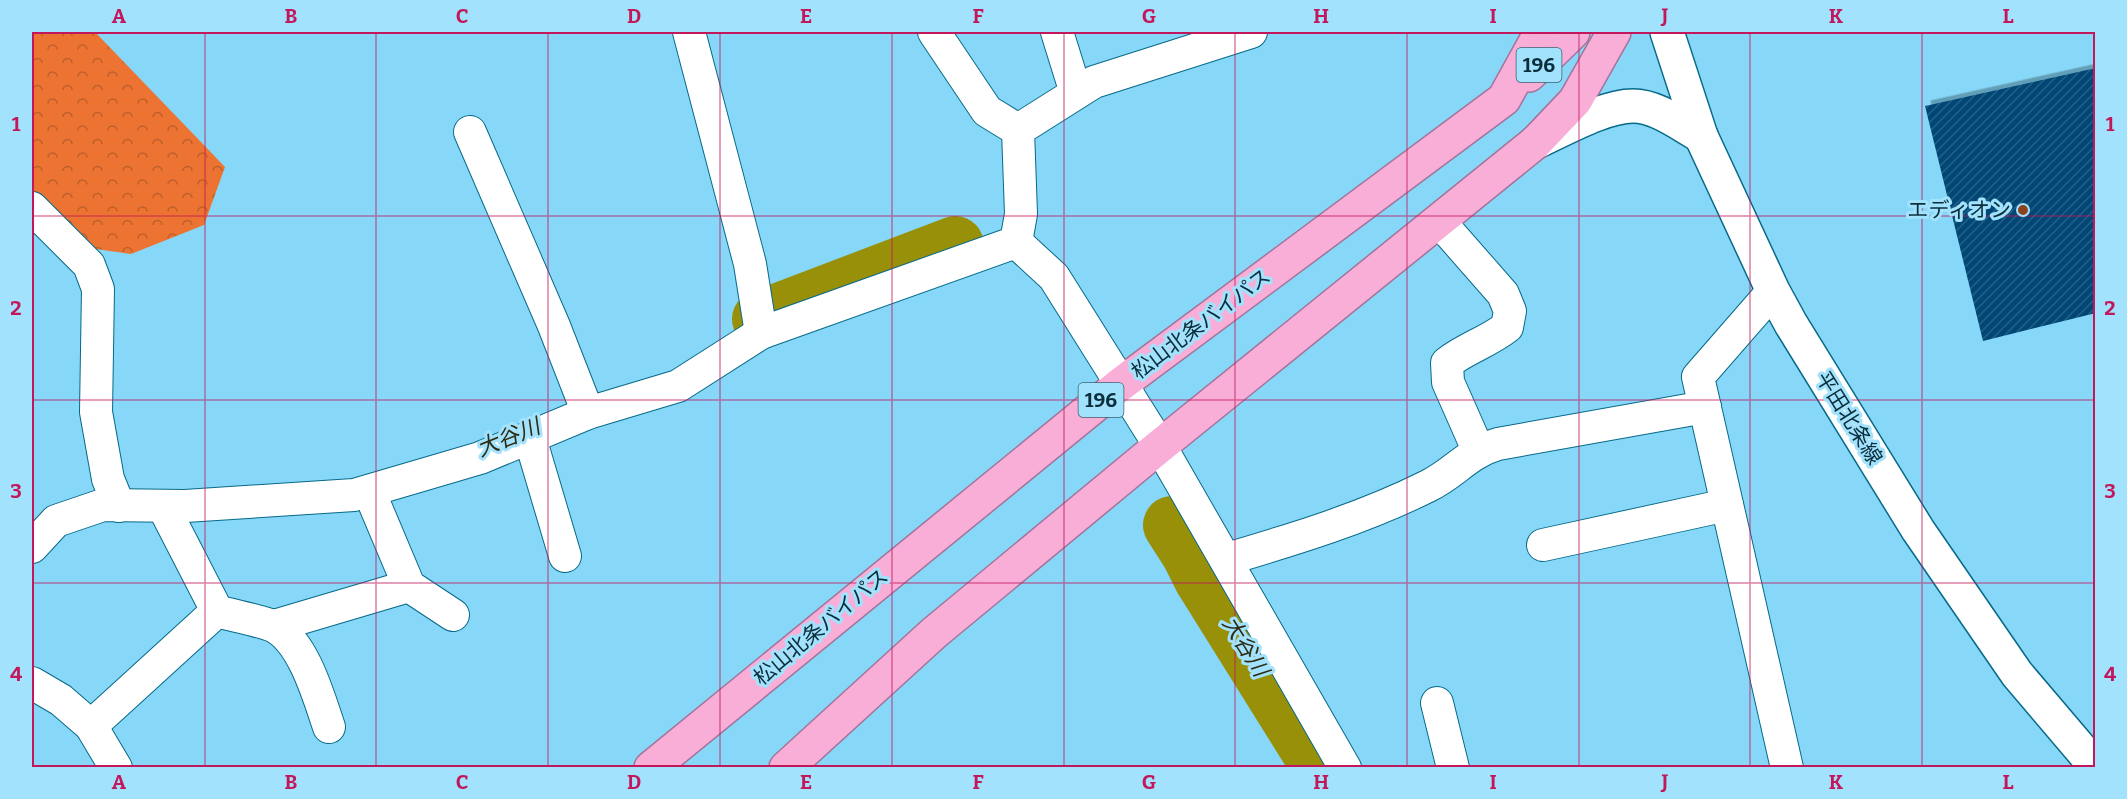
<svg xmlns="http://www.w3.org/2000/svg" width="2127" height="799" viewBox="0 0 2127 799" font-family="Bitter,'Noto Sans JP',serif">
	<defs>
		<pattern id="forest-crowns" width="20" height="18" patternUnits="userSpaceOnUse" patternTransform="scale(1.5)"><rect width="20" height="18" fill="#ec7331"/><path d="M2 6a3 3 0 1 1 6 0M12 15a3 3 0 1 1 6 0" fill="none" stroke="#bd5f2b"/></pattern>
		<pattern id="building-hatch" width="6" height="6" patternUnits="userSpaceOnUse" patternTransform="scale(1.5)"><rect width="6" height="6" fill="#004776"/><path d="M-1 1l2-2M0 6l6-6M5 7l2-2" fill="none" stroke="#245f86"/></pattern>
		<filter id="shadow"><feDropShadow dx="5.5" dy="-5.5" stdDeviation="0" flood-color="#0004"/></filter>
	</defs>
	<rect width="100%" height="100%" fill="#86d7f8"/>
	<polygon fill="url(#forest-crowns)" points="32,32 95,32 225,167 204,225 131,254 75,246 32,201"/>
	<g fill="none" stroke-linecap="round" stroke-linejoin="round">
		<g stroke="#989009" stroke-width="58">
			<polyline points="761,319 955,245"/>
			<polyline points="1172,525 1190,553 1203,579 1321,768"/>
		</g>
	</g>
	<polygon fill="url(#building-hatch)" filter="url(#shadow)" points="2096,68 2096,313 1983,341 1925,106"/>
	<g fill="none" stroke-linecap="round" stroke-linejoin="round">
		<defs>
			<g id="minor">
				<polyline points="689,32 750,264 761,333"/>
				<polyline points="934,32 987,111 1018,130"/>
				<polyline points="1057,32 1076,93"/>
				<polyline points="470,132 554,326 588,413"/>
				<polyline points="32,208 89,265 98,289 96,412 108,479 119,506"/>
				<path d="M1439 221 1503 294 1510 311 1507 327C1488 342 1466 348 1447 363L1448 382 1478 450"/>
				<polyline points="1016,242 1054,277 1160,446 1345,768"/>
				<polyline points="1773,291 1698,377 1787,768"/>
				<polyline points="530,438 565,556"/>
				<polyline points="369,491 409,586 453,615"/>
				<path d="M163 506 217 611C230 615 266 622 275 627 304 643 319 698 329 727"/>
				<polyline points="1543,545 1727,505"/>
				<polyline points="32,547 56,521 103,505 185,506 354,495 480,458 588,413 678,386 761,333 1016,242 1021,214 1018,130 1094,82 1251,32"/>
				<path d="M1227 559C1295 539 1364 518 1428 486 1455 473 1467 453 1498 444L1705 407"/>
				<polyline points="274,626 409,586"/>
				<polyline points="32,683 61,700 91,726 116,768"/>
				<polyline points="1437,703 1453,768"/>
				<polyline points="91,726 217,611"/>
			</g>
			<g id="secondary">
				<polyline points="1667,32 1701,136 1773,291 1791,324 1918,530 2017,674 2096,767"/>
				<path d="M1536 142C1563 130 1604 106 1633 106 1657 106 1681 125 1701 136"/>
			</g>
			<g id="trunk">
				<polyline points="1529,75 1573,32"/>
				<polyline points="651,768 1121,384 1504,99 1541,32"/>
				<polyline points="786,768 934,633 1160,446 1536,142 1575,101 1614,32"/>
			</g>
		</defs>
		<use href="#minor" stroke="#076a88" stroke-width="34"/>
		<use href="#secondary" stroke="#076a88" stroke-width="36"/>
		<use href="#trunk" stroke="#a3749a" stroke-width="36"/>
		<use href="#minor" stroke="#fff" stroke-width="32"/>
		<use href="#secondary" stroke="#fff" stroke-width="33"/>
		<use href="#trunk" stroke="#f8aed7" stroke-width="33"/>
	</g>
	<path fill="none" stroke="#c2185b" stroke-width="1.5" stroke-opacity="0.55" d="M205 32V768M376 32V768M548 32V768M720 32V768M892 32V768M1064 32V768M1235 32V768M1407 32V768M1579 32V768M1750 32V768M1922 32V768M32 216H2096M32 400H2096M32 583H2096"/>
	<circle fill="#8a431e" stroke="#a3e2fd" stroke-width="2" cx="2023" cy="210" r="6"/>
	<g text-anchor="middle" stroke-width="6" stroke-linejoin="round" paint-order="stroke">
		<g fill="#a3e2fd" stroke="#386475" stroke-width="1.5">
			<rect x="1516.5" y="48" width="45" height="34" rx="4.5"/>
			<rect x="1078.5" y="383" width="45" height="34" rx="4.5"/>
		</g>
		<g font-size="20" font-weight="bold" fill="#0a2e3b">
			<text x="1539" y="72">196</text>
			<text x="1101" y="407">196</text>
		</g>
		<g font-size="21" fill="#0a2e3b" stroke="#a3e2fd" text-anchor="end">
			<text x="2011" y="217">エディオン</text>
		</g>
		<g font-size="21" fill="#0a2e3b" stroke="#a3e2fd">
			<text transform="translate(1201 324) rotate(-37)" y="7">松山北条バイパス</text>
			<text transform="translate(1849 418) rotate(58)" y="7">平田北条線</text>
			<text transform="translate(821 627) rotate(-40)" y="7">松山北条バイパス</text>
		</g>
		<g font-size="22" font-style="italic" fill="#2d2c13" stroke="#a3e2fd">
			<text transform="translate(508 437) rotate(-22)" y="8">大谷川</text>
			<text transform="translate(1246 646) rotate(58)" y="8">大谷川</text>
		</g>
	</g>
	<rect width="2127" height="799" fill="none" stroke="#a3e2fd" stroke-width="66"/>
	<rect x="33" y="33" width="2061" height="733" fill="none" stroke="#c2185b" stroke-width="2"/>
	<g font-size="20" text-anchor="middle" font-weight="bold" fill="#c2185b">
		<text x="119" y="23">A</text>
		<text x="291" y="23">B</text>
		<text x="462" y="23">C</text>
		<text x="634" y="23">D</text>
		<text x="806" y="23">E</text>
		<text x="978" y="23">F</text>
		<text x="1149" y="23">G</text>
		<text x="1321" y="23">H</text>
		<text x="1493" y="23">I</text>
		<text x="1665" y="23">J</text>
		<text x="1836" y="23">K</text>
		<text x="2008" y="23">L</text>
		<text x="16" y="131">1</text>
		<text x="2110" y="131">1</text>
		<text x="16" y="315">2</text>
		<text x="2110" y="315">2</text>
		<text x="16" y="498">3</text>
		<text x="2110" y="498">3</text>
		<text x="16" y="681">4</text>
		<text x="2110" y="681">4</text>
		<text x="119" y="789">A</text>
		<text x="291" y="789">B</text>
		<text x="462" y="789">C</text>
		<text x="634" y="789">D</text>
		<text x="806" y="789">E</text>
		<text x="978" y="789">F</text>
		<text x="1149" y="789">G</text>
		<text x="1321" y="789">H</text>
		<text x="1493" y="789">I</text>
		<text x="1665" y="789">J</text>
		<text x="1836" y="789">K</text>
		<text x="2008" y="789">L</text>
	</g>
</svg>
